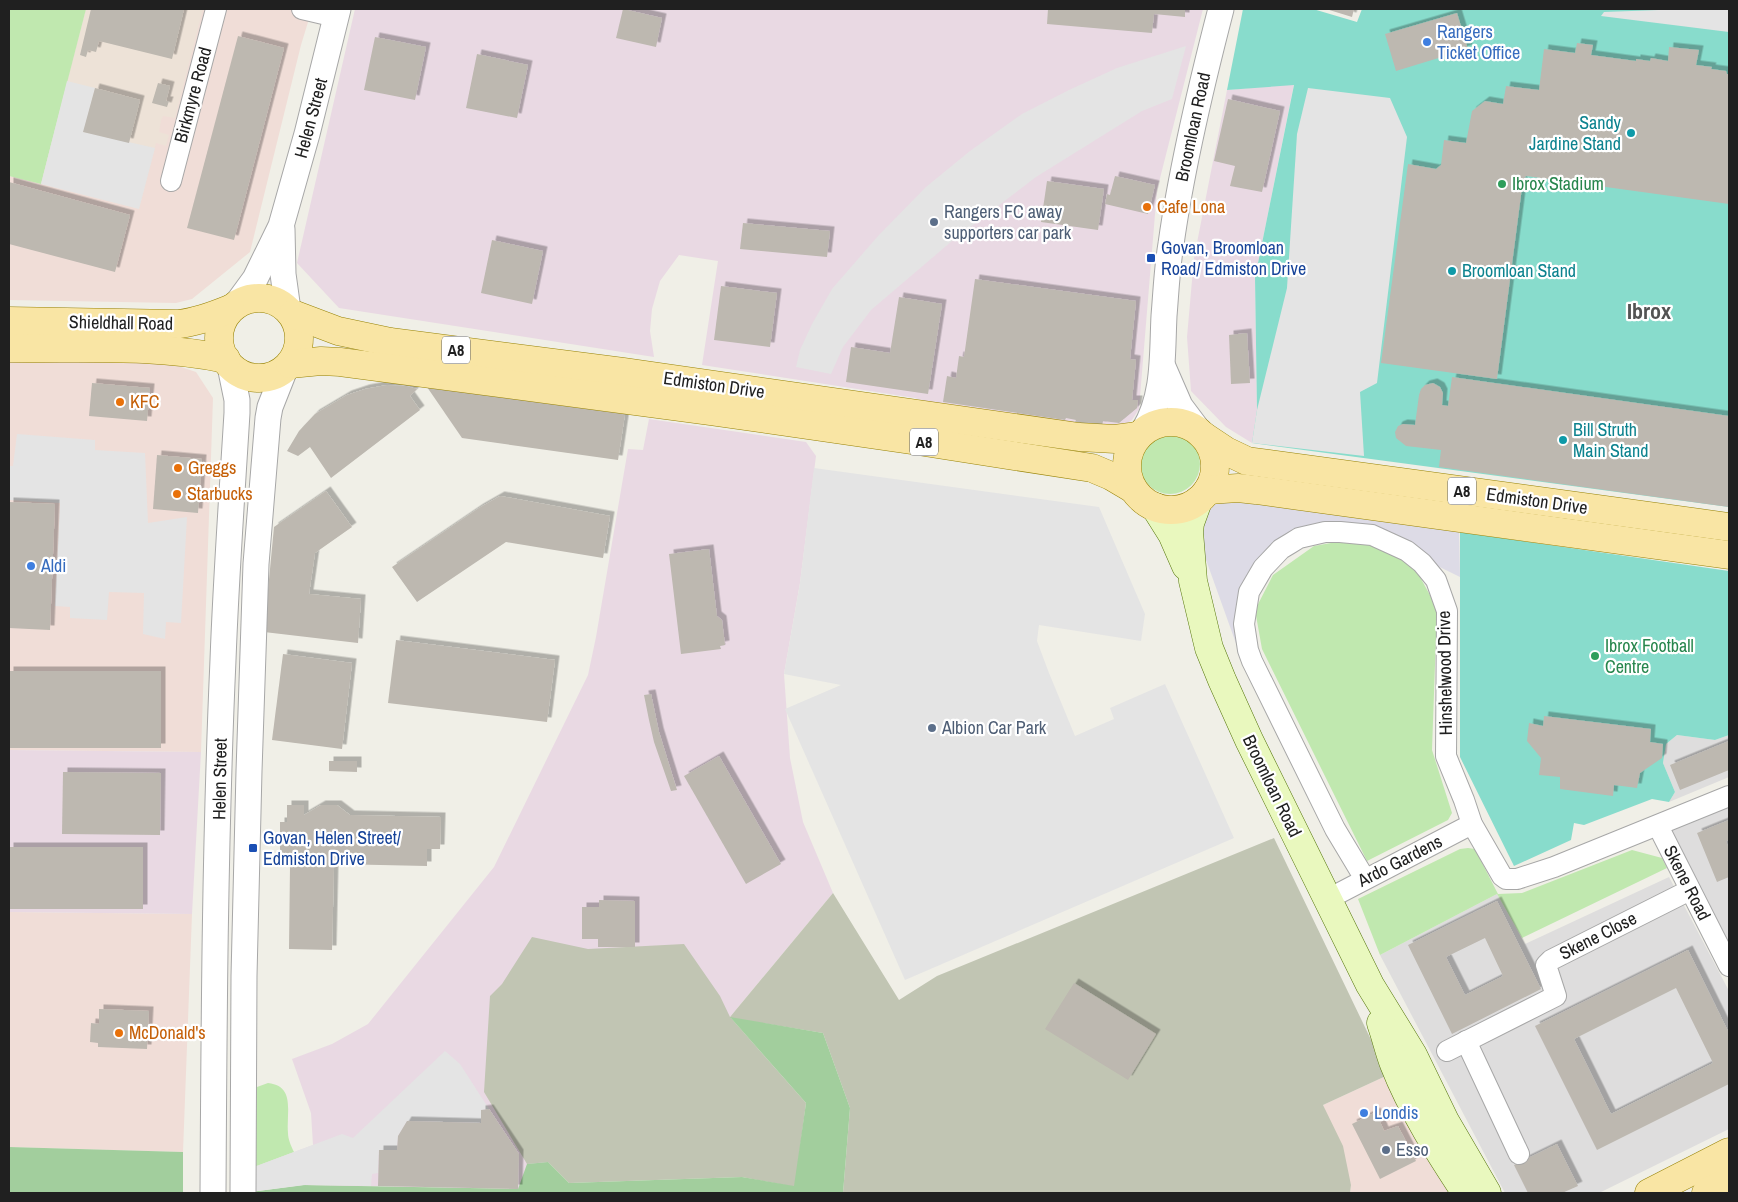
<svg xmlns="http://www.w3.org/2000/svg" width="1738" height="1202" viewBox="0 0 1738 1202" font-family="'Archivo Narrow',sans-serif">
	<defs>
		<filter id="shadow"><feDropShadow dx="4.5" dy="-4.5" stdDeviation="0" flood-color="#0004"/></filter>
	</defs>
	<rect width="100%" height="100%" fill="#f0efe7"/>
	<g fill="#dedddd">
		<polygon points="1677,735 1715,740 1729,735 1729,777 1669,802 1675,792 1663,763 1666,744"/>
		<polygon points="1729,803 1729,957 1664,828"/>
		<polygon points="1669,877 1729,991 1729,1129 1599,1193 1505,1193 1380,955 1497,894 1525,944"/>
	</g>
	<g fill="#f0ddd7">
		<polygon points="86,9 312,9 301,45 250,252 192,299 176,303 9,300 9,176 41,183"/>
		<polygon points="9,362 166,362 196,372 213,398 201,752 9,750"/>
		<polygon points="9,912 192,914 183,1152 9,1147"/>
		<polygon points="1388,1075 1450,1193 1350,1193 1351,1185 1323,1105"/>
	</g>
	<g fill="#e9d9e3">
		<polygon points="355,9 1203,9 1157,190 1139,409 1132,420 1119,428 960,412 915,398 702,365 718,261 679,255 660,281 652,309 650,331 654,357 339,308 297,263"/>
		<polygon points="1294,84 1255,278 1257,410 1252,443 1226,427 1191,391 1187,337 1194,258 1227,90"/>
		<polygon points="649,419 806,442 816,456 800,583 784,674 790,758 803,822 833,893 730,1017 518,1189 303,1185 251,1168 313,1145 311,1113 292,1059 332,1044 368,1024 494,867 588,675 596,637 628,449 643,450"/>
		<polygon points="9,750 201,752 192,914 9,912"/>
	</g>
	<polygon fill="#ede2d7" points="86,9 203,9 175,118 163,116 161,121 159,132 169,135 166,146 156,143 139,209 41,184"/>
	<polygon fill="#c1c5b3" points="1274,838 1388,1075 1323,1105 1343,1146 1351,1185 1350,1193 843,1193 850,1108 823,1033 731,1018 806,1103 795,1187 742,1177 569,1183 548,1162 527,1164 484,1092 490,996 502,984 532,937 588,949 684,944 720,996 730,1017 833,893 899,1000 937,976"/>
	<g fill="#c0e8af">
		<polygon points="9,9 86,9 41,184 9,176"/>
		<circle cx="1170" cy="464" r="30"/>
		<polygon points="1348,540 1379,545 1414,566 1437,608 1432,750 1452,813 1448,820 1367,861 1262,649 1255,610 1273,575 1314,546"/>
		<polygon points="1468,848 1475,849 1498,894 1522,893 1632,850 1662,858 1667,868 1522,938 1497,894 1380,955 1358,899 1460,849"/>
		<path d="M268 1083C296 1086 286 1113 288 1133 288 1139 291 1146 294 1152L251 1168 253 1092 257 1087Z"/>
	</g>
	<g fill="#a2ce9d">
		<polygon points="730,1017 823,1033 850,1108 843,1193 251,1193 251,1192 303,1185 518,1189 527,1164 548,1162 569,1183 742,1177 794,1186 806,1103"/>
		<polygon points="9,1147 183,1152 183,1193 9,1193"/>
	</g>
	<g fill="#88dccc">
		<polygon points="1243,9 1313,9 1357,22 1362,9 1729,9 1729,507 1252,443 1257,410 1255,278 1294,85 1227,90"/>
		<polygon points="1460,532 1729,571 1729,735 1715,740 1677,735 1666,744 1663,763 1675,792 1669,802 1652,799 1584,825 1574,823 1571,840 1514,866 1460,757"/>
	</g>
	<g fill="#e4e4e4">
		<polygon points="1686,9 1729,9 1729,32 1601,16 1604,12"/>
		<polygon points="1186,46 1172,99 1142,111 1036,177 952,241 871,310 843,347 831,374 796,367 800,350 812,324 832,289 878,236 926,187 970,151 1022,114 1069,90 1117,68"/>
		<polygon points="67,81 95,88 84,132 155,148 139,209 41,184"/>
		<polygon points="1308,88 1390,98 1407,137 1377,383 1360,392 1364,456 1252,443 1257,410 1287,288 1297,134"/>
		<polygon points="17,434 95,440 95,450 145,453 148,523 187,517 181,623 166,622 165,639 143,634 144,593 109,592 107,620 70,618 70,607 55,606 60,503 9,500 9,466 13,466"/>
		<polygon points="814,468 1099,507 1145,614 1141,641 1039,625 1037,641 1049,673 1075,736 1114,719 1110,708 1165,684 1234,838 905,980 785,709 841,685 784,674 800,583"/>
		<polygon points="445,1051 460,1064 489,1109 481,1110 481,1123 407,1121 398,1136 397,1150 379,1150 378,1173 372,1174 371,1186 305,1185 251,1192 251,1168 342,1134 353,1138"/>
	</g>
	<polygon fill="#dddbe6" points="1240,496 1459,530 1460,577 1407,551 1325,532 1263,568 1243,663 1200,543 1203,514 1216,503"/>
	<g fill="#bdb8b0" fill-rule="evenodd" filter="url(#shadow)">
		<polygon points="91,9 184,9 172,59 99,41 96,52 88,50 86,57 80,55"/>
		<polygon points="623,9 662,18 656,47 616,38"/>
		<polygon points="1048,9 1185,9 1185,17 1154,14 1152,33 1047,24"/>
		<polygon points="1326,9 1354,9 1352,17"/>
		<polygon points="1457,13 1468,49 1396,71 1385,34"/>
		<polygon points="238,36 284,48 234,240 187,228"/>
		<polygon points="375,37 426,47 415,100 364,90"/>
		<polygon points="1577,43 1593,45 1591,55 1636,61 1636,59 1650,61 1651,58 1668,61 1669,47 1699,50 1696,65 1712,67 1711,69 1726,71 1727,74 1729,74 1729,204 1526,176 1523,180 1497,379 1381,363 1408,164 1436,169 1441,165 1444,140 1466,143 1472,111 1485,101 1503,104 1506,86 1539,90 1544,49 1575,53"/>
		<polygon points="477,54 528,65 517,118 466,108"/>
		<polygon points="158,83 170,86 166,101 169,101 167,107 152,103"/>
		<polygon points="95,88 140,100 129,143 83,132"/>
		<polygon points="1228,99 1280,111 1262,192 1230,186 1235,166 1214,161"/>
		<polygon points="1115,176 1155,185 1148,214 1105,204 1107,194 1110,195"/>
		<polygon points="1047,181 1104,189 1098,230 1041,222"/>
		<polygon points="9,182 130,215 115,272 9,244"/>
		<polygon points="743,223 830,231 827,257 740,249"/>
		<polygon points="492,240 543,251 532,304 481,293"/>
		<polygon points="975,279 1136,301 1130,359 1136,360 1132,400 1138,400 1137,408 1119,423 1103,421 1102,426 1075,422 1076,420 1066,418 1065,420 943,402 947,376 956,378 959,356 964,357"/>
		<polygon points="721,286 777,293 770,347 714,340"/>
		<polygon points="899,297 942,304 928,394 846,382 851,347 890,353"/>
		<polygon points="1247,333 1250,383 1231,384 1229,335"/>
		<polygon points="1452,377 1729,416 1729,507 1439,467 1441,450 1406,446 1396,438 1395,432 1398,426 1403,424 1415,425 1419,395 1421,389 1425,385 1433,383 1440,387 1443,393 1442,405 1448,406"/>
		<polygon points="92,383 150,388 147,421 89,416"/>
		<polygon points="387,385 406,386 417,389 410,396 420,410 331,478 310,447 298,456 287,451 299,431 315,414 347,395 365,389"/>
		<polygon points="427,387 625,414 618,460 462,438"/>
		<polygon points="157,455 202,459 198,513 153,509"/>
		<polygon points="326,491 352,527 315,553 309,594 361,599 358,643 264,632 274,527"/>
		<polygon points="500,496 610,516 603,558 506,542 417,602 392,567 479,508"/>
		<polygon points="9,502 55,504 50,630 9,628"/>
		<polygon points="709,549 717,616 722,620 725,645 720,646 721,649 681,654 669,554"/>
		<polygon points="396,640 555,660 547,722 388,703"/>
		<polygon points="283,654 352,663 342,749 272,740"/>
		<rect x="9" y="671" width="152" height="77"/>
		<polygon points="651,694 659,732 677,790 671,791 654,742 649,720 644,695"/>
		<polygon points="1544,716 1651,729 1650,742 1663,744 1662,758 1640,773 1637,788 1614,785 1613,796 1560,789 1560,777 1539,775 1541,758 1527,741 1529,723 1543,726"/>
		<polygon points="1729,741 1729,770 1680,790 1670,765"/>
		<polygon points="719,756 781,864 746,884 684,776"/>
		<polygon points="329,761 357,761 357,772 329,771"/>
		<polygon points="63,772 161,773 160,835 62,834"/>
		<polygon points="287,805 304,805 304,815 321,805 337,805 350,815 441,817 440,849 427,849 427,866 334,864 332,950 289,949 290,866 280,866 280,822 287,822"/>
		<polygon points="1729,820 1729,840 1726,841 1729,849 1729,877 1717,882 1697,833"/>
		<rect x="9" y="847" width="134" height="62"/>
		<polygon points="599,900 635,901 635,947 598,947 598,939 582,939 582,907 599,907"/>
		<path d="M1497 901 1541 989 1452 1034 1408 945ZM1485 938 1503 976 1465 995 1446 957Z"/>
		<path d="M1688 950 1729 1033V1084L1597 1150 1535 1026ZM1676 988 1713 1063 1611 1114 1574 1039Z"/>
		<polygon points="1074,983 1156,1034 1128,1080 1045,1029"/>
		<polygon points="99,1009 149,1011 147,1049 98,1047 98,1043 90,1042 91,1023 99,1024"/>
		<polygon points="489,1109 519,1154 518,1189 378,1186 379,1150 397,1150 398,1136 407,1121 481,1123 481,1110"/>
		<polygon points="1376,1112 1384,1131 1398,1126 1416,1161 1380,1179 1352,1124"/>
		<polygon points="1557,1144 1578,1186 1562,1193 1528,1193 1514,1165"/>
	</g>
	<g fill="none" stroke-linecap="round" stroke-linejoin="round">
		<defs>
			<g id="minor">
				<polyline points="302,9 336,17"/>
				<polyline points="171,181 216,9"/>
				<polyline points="1658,826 1729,966"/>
				<polyline points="1365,879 1335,829 1252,661 1248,650 1244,624 1249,592 1263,568 1281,549 1291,543 1299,538 1325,532 1340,532 1372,535 1407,551 1422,563 1436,580 1447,611 1446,756 1464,800 1472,824 1502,876 1506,879 1517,879 1554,867 1729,796"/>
				<polyline points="1328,899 1472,824"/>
				<polyline points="1466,1041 1519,1154"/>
				<polyline points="1447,1051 1556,996 1546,965 1551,960 1690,890"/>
			</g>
			<g id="tertiary">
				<polyline points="282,229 283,274 288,310"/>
				<polyline points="236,305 255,279 281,226 307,134 338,9"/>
				<polyline points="1163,367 1180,406 1201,434"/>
				<path d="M1144 430C1165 395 1162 355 1164 316 1166 292 1167 267 1171 244 1182 165 1201 86 1221 9"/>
				<path d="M213 1193C214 1015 215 837 223 660 226 577 232 495 237 413V400L230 366"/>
				<polyline points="243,1193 244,976 249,771 256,564 268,418 270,407 285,369"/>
			</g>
			<g id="secondary">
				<polyline points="1198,501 1190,523 1189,532 1193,581 1209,648 1222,680 1249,740 1370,985 1413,1055 1445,1121 1487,1193"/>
				<polyline points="1155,507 1172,534 1186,566"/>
				<path d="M1381 1023C1386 1037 1389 1051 1394 1064 1412 1110 1439 1152 1466 1193"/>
			</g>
			<g id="primary">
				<circle cx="259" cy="338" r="40"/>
				<polyline points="293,314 338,331 390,342 623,372 1079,437 1115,439 1138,436"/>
				<path d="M9 321 179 324C197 322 213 316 230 309"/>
				<path d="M9 348C81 349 155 344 226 359"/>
				<polyline points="290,364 321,361 340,362 711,411 918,441 1092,468 1111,476 1133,489"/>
				<circle cx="1171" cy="466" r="44"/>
				<polyline points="1202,435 1226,451 1247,461 1729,527"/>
				<polyline points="1208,490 1238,488 1256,490 1729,555"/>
				<polyline points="1649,1193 1729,1152"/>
				<polyline points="1706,1193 1729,1181"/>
			</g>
		</defs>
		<use href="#minor" stroke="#a7a7a7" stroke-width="22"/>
		<use href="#tertiary" stroke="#a7a7a7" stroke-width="27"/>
		<use href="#secondary" stroke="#547509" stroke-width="29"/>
		<use href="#primary" stroke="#978306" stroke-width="29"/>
		<use href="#minor" stroke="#fff" stroke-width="20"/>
		<use href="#tertiary" stroke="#fff" stroke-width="25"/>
		<use href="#secondary" stroke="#e9f8be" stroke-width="28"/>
		<use href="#primary" stroke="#f9e5a4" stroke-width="28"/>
	</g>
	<g fill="#3f7fe0" stroke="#fff" stroke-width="2">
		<circle cx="1427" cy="42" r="5"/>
		<circle cx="31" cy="566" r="5"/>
		<circle cx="1364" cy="1113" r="5"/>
	</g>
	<g fill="#0f9aa8" stroke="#fff" stroke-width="2">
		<circle cx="1631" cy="133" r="5"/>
		<circle cx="1452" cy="271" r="5"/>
		<circle cx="1563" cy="440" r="5"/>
	</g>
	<g fill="#2e9e5b" stroke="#fff" stroke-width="2">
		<circle cx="1502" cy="184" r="5"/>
		<circle cx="1595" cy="656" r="5"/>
	</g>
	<g fill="#e8710a" stroke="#fff" stroke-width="2">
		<circle cx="1147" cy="207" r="5"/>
		<circle cx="120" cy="402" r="5"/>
		<circle cx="178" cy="468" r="5"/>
		<circle cx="177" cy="494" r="5"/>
		<circle cx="119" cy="1033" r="5"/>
	</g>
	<g fill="#5c6f8a" stroke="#fff" stroke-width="2">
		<circle cx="934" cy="222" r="5"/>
		<circle cx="932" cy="728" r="5"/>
		<circle cx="1386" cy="1150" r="5"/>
	</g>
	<g fill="#1a4fb4" stroke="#fff" stroke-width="2">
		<rect x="1146" y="253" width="10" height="10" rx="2.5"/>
		<rect x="248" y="843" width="10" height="10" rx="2.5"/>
	</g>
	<g text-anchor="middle" stroke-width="4.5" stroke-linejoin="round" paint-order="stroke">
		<g fill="#fff" stroke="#636363" stroke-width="1">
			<rect x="442" y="336.5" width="28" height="27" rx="4"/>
			<rect x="910" y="428.5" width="28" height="27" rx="4"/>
			<rect x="1448" y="477.5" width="28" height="27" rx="4"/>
		</g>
		<g font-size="16" font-weight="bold" fill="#202020">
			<text x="456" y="356">A8</text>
			<text x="924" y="448">A8</text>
			<text x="1462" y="497">A8</text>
		</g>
		<g font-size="18" fill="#366cbe" stroke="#fff" text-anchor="start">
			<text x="1437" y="38">Rangers<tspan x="1437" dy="21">Ticket Office</tspan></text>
			<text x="41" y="572">Aldi</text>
			<text x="1374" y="1119">Londis</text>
		</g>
		<g font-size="18" fill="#202020" stroke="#fff">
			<text transform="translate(193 95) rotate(-75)" y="6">Birkmyre Road</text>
			<text transform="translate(311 118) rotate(-75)" y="6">Helen Street</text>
			<text transform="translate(1193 127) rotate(-78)" y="6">Broomloan Road</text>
			<text transform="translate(121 323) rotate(1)" y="6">Shieldhall Road</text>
			<text transform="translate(714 385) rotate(8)" y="6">Edmiston Drive</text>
			<text transform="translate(1537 501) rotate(8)" y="6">Edmiston Drive</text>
			<text transform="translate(1445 673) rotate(-91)" y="6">Hinshelwood Drive</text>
			<text transform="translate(220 779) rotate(-89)" y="6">Helen Street</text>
			<text transform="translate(1272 786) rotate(64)" y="6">Broomloan Road</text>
			<text transform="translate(1400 861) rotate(-27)" y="6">Ardo Gardens</text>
			<text transform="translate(1687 883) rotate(63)" y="6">Skene Road</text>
			<text transform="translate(1598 936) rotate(-27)" y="6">Skene Close</text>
		</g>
		<g font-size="18" fill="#0d838f" stroke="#fff" text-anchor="start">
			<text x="1621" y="129" text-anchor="end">Sandy<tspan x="1621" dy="21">Jardine Stand</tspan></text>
			<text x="1462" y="277">Broomloan Stand</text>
			<text x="1573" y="436">Bill Struth<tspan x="1573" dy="21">Main Stand</tspan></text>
		</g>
		<g font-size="18" fill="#27864d" stroke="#fff" text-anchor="start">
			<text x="1512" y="190">Ibrox Stadium</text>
			<text x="1605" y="652">Ibrox Football<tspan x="1605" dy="21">Centre</tspan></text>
		</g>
		<g font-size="18" fill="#c56008" stroke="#fff" text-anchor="start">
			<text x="1157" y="213">Cafe Lona</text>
			<text x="130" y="408">KFC</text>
			<text x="188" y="474">Greggs</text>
			<text x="187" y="500">Starbucks</text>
			<text x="129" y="1039">McDonald's</text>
		</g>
		<g font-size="18" fill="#4e5e75" stroke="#fff" text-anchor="start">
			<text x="944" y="218">Rangers FC away<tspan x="944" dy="21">supporters car park</tspan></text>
			<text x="942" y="734">Albion Car Park</text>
			<text x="1396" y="1156">Esso</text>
		</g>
		<g font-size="18" fill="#164399" stroke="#fff" text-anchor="start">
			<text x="1161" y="254">Govan, Broomloan<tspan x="1161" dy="21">Road/ Edmiston Drive</tspan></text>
			<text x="263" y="844">Govan, Helen Street/<tspan x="263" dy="21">Edmiston Drive</tspan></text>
		</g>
		<g font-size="22" font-weight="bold" fill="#535353" stroke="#fff">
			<text x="1649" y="319">Ibrox</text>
		</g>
	</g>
	<rect width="1738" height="1202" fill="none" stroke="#202020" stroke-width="20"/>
</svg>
